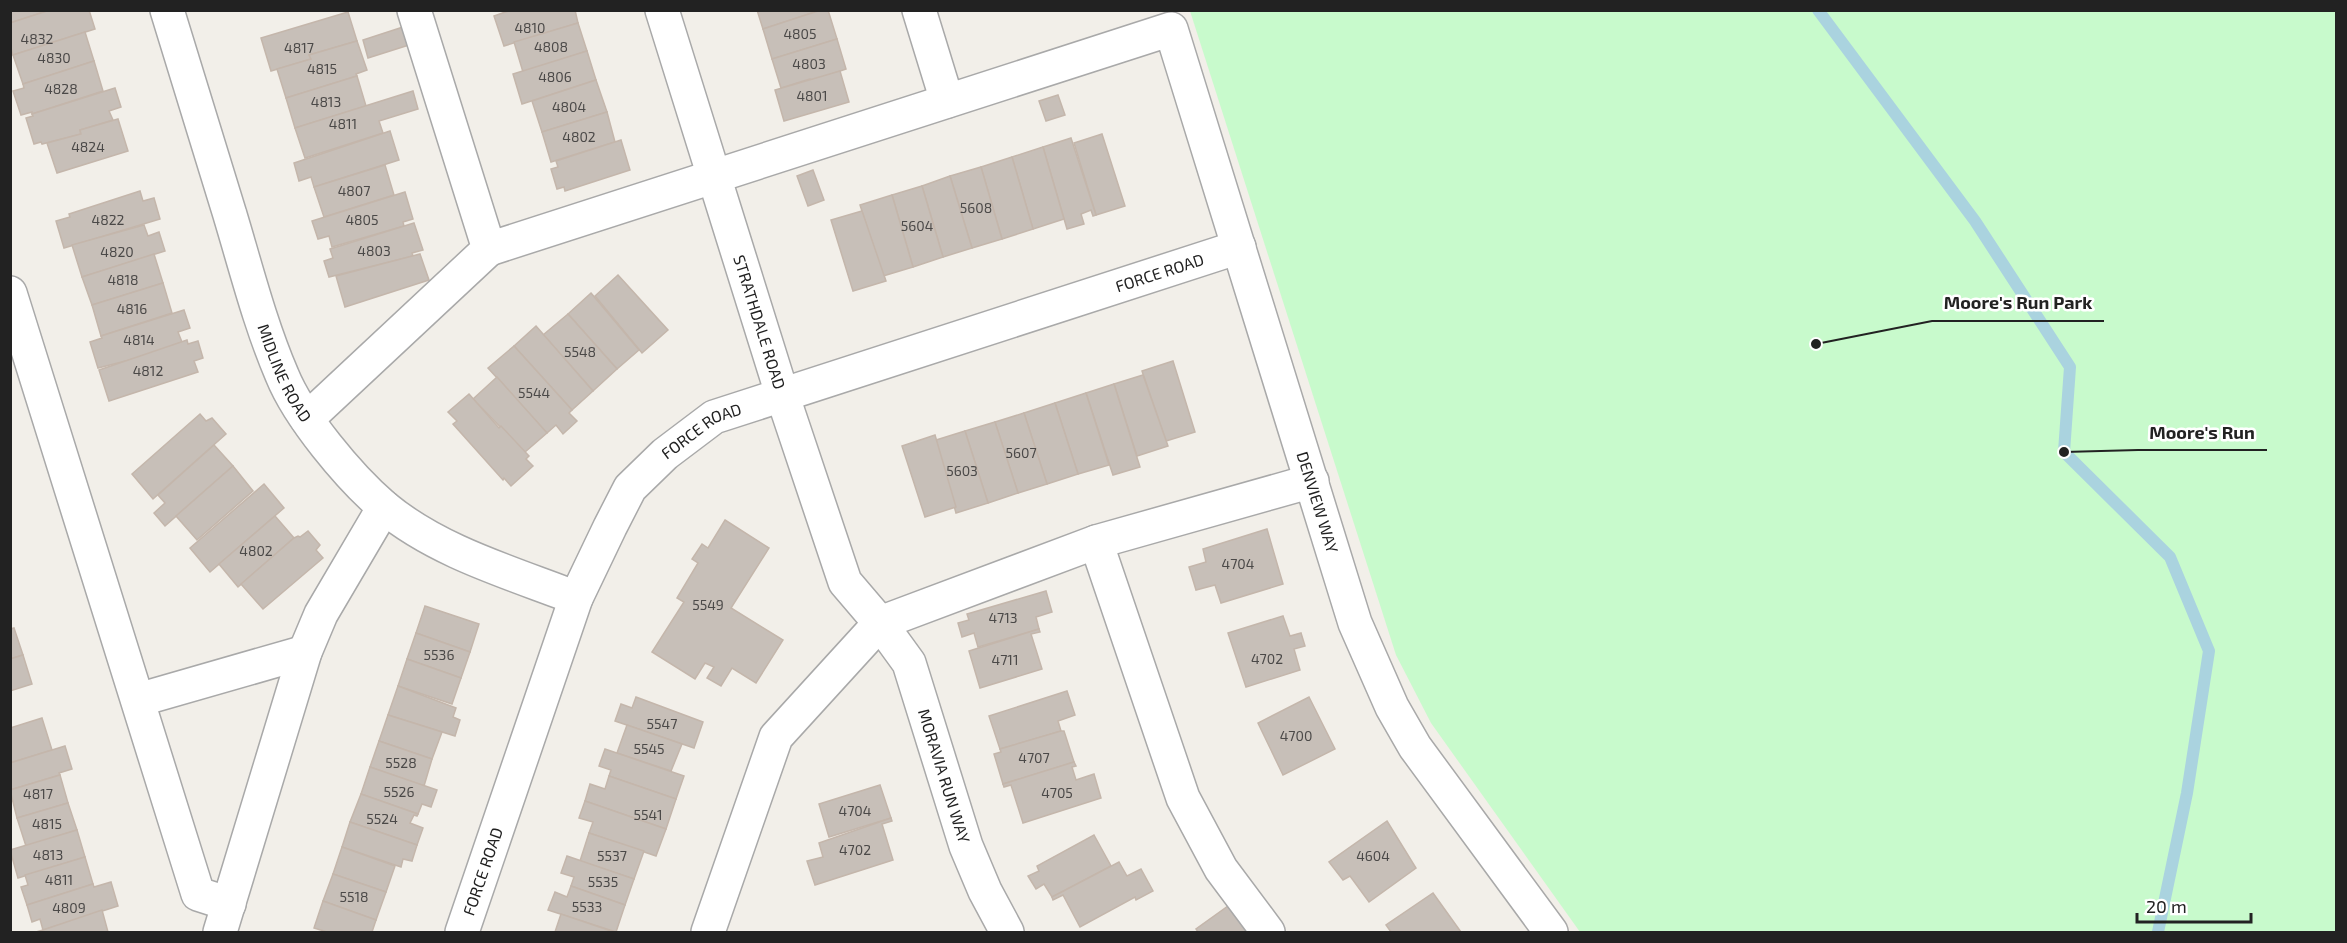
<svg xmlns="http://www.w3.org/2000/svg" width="2347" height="943" viewBox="0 0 2347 943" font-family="'Exo 2',sans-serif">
	<rect width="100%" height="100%" fill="#f2efe9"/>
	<polygon fill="#c8facc" points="1190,11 2336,11 2336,932 1580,932 1431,723 1396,655"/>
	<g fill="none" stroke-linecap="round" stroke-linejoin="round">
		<polyline stroke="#aad3df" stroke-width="12" points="1818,10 1975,221 2070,367 2064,452 2170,557 2209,651 2187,793 2158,932"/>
	</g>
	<g fill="#c7bfb8" stroke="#c4b6ab" stroke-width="1.5">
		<polygon points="10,10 50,10 10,23"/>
		<polygon points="50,10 89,10 95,29 13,55 10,45 10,23"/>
		<polygon points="511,10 575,10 578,23 504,46 494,16"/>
		<polygon points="757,10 821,10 763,29"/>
		<polygon points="821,10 828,10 837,39 772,59 763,29"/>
		<polygon points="348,12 357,41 309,55 311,59 271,71 261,38"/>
		<polygon points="578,23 587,51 523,72 514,42"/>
		<polygon points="403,27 409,45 368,58 363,40"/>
		<polygon points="85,32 94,61 23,84 13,55"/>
		<polygon points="837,39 846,69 811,81 810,79 781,88 772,59"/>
		<polygon points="357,41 367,70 356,74 357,76 286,98 277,69 311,59 309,55"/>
		<polygon points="587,51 596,80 522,104 513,74"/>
		<polygon points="94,61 103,91 32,114 32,112 21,115 13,91 24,88 23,84"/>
		<polygon points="840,71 849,102 784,121 775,90"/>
		<polygon points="357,76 366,106 295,128 286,98"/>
		<polygon points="596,80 607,112 542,132 532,101"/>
		<polygon points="115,88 121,107 109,111 113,120 80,130 81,134 42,144 41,142 34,144 26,118 33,116 32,114"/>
		<polygon points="413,91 418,109 379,121 383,133 305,158 295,128"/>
		<polygon points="1058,95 1065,115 1046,121 1039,101"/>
		<polygon points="607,112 615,142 551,162 542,132"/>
		<polygon points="118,119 128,151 57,173 47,143 81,134 80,130"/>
		<polygon points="390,131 399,160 314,187 311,177 299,181 294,163"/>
		<polygon points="1102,134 1125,206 1096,215 1074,143"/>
		<polygon points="1071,138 1096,215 1093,216 1091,210 1081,214 1084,224 1067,229 1043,147"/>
		<polygon points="621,140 630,170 565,191 564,187 557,189 551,169 558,167 556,161"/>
		<polygon points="1043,147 1064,219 1033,229 1012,157"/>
		<polygon points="1012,157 1033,229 1002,239 981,167"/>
		<polygon points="385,165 394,195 324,217 314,187"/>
		<polygon points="981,167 1002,239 972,248 950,176"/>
		<polygon points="813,170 824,200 808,206 797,176"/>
		<polygon points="950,176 972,248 943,257 922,186"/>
		<polygon points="922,186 943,257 913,267 892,195"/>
		<polygon points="140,191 143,201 154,198 160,219 64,248 56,221 70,217 69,214"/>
		<polygon points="405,192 413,219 403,222 404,226 332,247 329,236 318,239 312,221"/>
		<polygon points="892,195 913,267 883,276 860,205"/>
		<polygon points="862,211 886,281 853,291 831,220"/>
		<polygon points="414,223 423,250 412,253 413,256 329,277 324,261 333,258 330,249"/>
		<polygon points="144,225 148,236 159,232 165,251 82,277 72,245"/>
		<polygon points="154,254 163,283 92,305 82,277"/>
		<polygon points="420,254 429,280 345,307 336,276"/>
		<polygon points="618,275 668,330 642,353 595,296"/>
		<polygon points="163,283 172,313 101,336 92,305"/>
		<polygon points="591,293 639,350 617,369 568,314"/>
		<polygon points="184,310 190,328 178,332 182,342 149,355 98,368 90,342 102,338 101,336"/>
		<polygon points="568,314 617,369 593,391 543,335"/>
		<polygon points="536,326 593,391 572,410 514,346"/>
		<polygon points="187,340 188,344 198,341 203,358 194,361 198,372 109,401 99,370"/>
		<polygon points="514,346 572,410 569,413 577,421 563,434 556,425 547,433 488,368"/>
		<polygon points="1173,361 1195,432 1166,441 1142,371"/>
		<polygon points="1143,375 1168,446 1137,456 1114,384"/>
		<polygon points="497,377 547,433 525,452 473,399"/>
		<polygon points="1114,384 1140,467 1113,475 1086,393"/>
		<polygon points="1086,393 1109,465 1078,474 1055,403"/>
		<polygon points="469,394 499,428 501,426 529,456 526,459 533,466 511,486 504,478 503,480 453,424 457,421 448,412"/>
		<polygon points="1055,403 1078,474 1047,484 1024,413"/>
		<polygon points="1024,413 1047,484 1018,493 995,422"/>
		<polygon points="200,414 206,421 212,418 226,434 153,499 132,474"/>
		<polygon points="995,422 1018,493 988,503 965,431"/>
		<polygon points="965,431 988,503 956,513 936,440"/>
		<polygon points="935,435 956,507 925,517 902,446"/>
		<polygon points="214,445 233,466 165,526 154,513 165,503 158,495"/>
		<polygon points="233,466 253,491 197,540 176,516"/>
		<polygon points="264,484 284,508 210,572 190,548"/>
		<polygon points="275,516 294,538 238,587 219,564"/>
		<polygon points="725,520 769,548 731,608 783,640 756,683 732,668 721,686 707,678 714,667 705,663 695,679 652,652 684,602 677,598 698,563 692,559 702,544 708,548"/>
		<polygon points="1267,529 1283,584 1221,603 1215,585 1196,590 1189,567 1206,562 1203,549"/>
		<polygon points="308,531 320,545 316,550 323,558 263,609 241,584 294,538 298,536 300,537"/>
		<polygon points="1046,591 1052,612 1036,617 1039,629 978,647 974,633 962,637 958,623 969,620 967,614"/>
		<polygon points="425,606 479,624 470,652 416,633"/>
		<polygon points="1283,616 1290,636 1301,633 1305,646 1294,649 1300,670 1246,687 1228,633"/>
		<polygon points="14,628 23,655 10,659 10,629"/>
		<polygon points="1039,629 1040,632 1031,634 1042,669 980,688 969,651"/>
		<polygon points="416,633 470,652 461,678 407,659"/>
		<polygon points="23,655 32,684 10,691 10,659"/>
		<polygon points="407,659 461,678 452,704 398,686"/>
		<polygon points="398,686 456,708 453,717 460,720 455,736 388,715"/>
		<polygon points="1067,691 1075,715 1058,721 1061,731 1000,749 989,716"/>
		<polygon points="636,697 703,722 694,748 615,721 621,704 632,708"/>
		<polygon points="1309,697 1335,749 1283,775 1258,723"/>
		<polygon points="388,715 442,732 432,759 379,741"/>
		<polygon points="42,718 52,750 10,763 10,728"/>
		<polygon points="627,725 682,744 671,771 617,753"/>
		<polygon points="1061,731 1064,731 1074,762 1003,784 994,754 1001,752 1000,749"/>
		<polygon points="379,741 432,759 424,786 370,767"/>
		<polygon points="65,746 72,769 59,773 60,775 10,790 10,763"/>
		<polygon points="605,749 684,776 676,799 609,776 611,770 599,766"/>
		<polygon points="1074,762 1076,766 1072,767 1076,780 1094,774 1101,798 1023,823 1011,785 1004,787 1003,784"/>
		<polygon points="370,767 437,790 431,807 422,804 418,814 361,794"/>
		<polygon points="60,775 68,803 17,818 10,790"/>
		<polygon points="609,776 676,799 666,829 585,801 590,784 605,789"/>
		<polygon points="880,785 891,818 829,837 819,804"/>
		<polygon points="361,794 418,814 417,816 414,815 410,823 423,828 417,845 350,822"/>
		<polygon points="585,801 666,829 656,856 589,833 593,822 579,818"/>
		<polygon points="68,803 77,830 26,846 17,818"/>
		<polygon points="891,818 892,821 882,824 893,860 815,885 807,861 823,857 819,843"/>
		<polygon points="1387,821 1416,868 1369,902 1350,876 1343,880 1329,862"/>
		<polygon points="350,822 417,845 412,861 403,859 401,867 342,847"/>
		<polygon points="77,830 85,857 18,878 10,850"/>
		<polygon points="589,833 644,851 634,879 580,861"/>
		<polygon points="1094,835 1111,866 1052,897 1044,884 1036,889 1028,876 1039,871 1037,866"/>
		<polygon points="342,847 395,866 386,892 333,874"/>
		<polygon points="567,856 634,879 625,905 571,886 574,877 561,873"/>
		<polygon points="85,857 93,884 27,905 21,887 28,885 25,875"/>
		<polygon points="1119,862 1127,876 1141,869 1153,891 1136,900 1135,897 1080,927 1063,895 1053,900 1052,897"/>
		<polygon points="333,874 386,892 376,920 323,901"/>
		<polygon points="111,882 118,906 43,930 40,919 32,922 27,905 93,884 94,887"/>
		<polygon points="571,886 625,905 616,932 548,910 555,892 567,897"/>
		<polygon points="1433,893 1461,932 1391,932 1386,925"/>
		<polygon points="323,901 376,920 372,932 327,932 314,928"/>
		<polygon points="1228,906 1247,932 1198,932 1196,929"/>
		<polygon points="102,910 108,932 36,932 43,930"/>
		<polygon points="561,914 614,932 555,932"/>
	</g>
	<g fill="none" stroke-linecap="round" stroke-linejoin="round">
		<defs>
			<g id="minor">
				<path id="s1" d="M167 10C188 79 209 147 230 215 246 268 260 324 282 375 299 417 349 477 384 507 438 552 512 573 576 598"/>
				<path id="s2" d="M662 10 782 394 845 582 880 623 909 663 966 846 985 891 1007 932"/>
				<polyline points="919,10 947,101"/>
				<path id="s3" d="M489 249 1171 29 1355 623 1392 707 1415 747 1551 932"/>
				<polyline points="10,293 198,894 229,904"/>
				<polyline points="307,419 489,249 414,10"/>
				<polyline points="1096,542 1183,798 1221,869 1268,932"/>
				<polyline points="138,700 305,652"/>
				<polyline points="220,932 305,652 321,614 384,507"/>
				<path id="s4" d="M462 932 576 598 610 527 630 488 665 454 714 417 1239 247"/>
				<polyline points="708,932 776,737 880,623 1096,542 1312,481"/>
			</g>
		</defs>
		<use href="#minor" stroke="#a9a9a9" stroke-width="36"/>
		<use href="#minor" stroke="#fff" stroke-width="33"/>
	</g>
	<g text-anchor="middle" stroke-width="5" stroke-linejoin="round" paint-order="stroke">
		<g font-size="14" fill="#4b4948">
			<text x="530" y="33">4810</text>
			<text x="800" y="39">4805</text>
			<text x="37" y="44">4832</text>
			<text x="551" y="52">4808</text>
			<text x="299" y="53">4817</text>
			<text x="54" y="63">4830</text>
			<text x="809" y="69">4803</text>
			<text x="322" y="74">4815</text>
			<text x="555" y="82">4806</text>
			<text x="61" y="94">4828</text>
			<text x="812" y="101">4801</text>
			<text x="326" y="107">4813</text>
			<text x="569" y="112">4804</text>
			<text x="343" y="129">4811</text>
			<text x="579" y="142">4802</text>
			<text x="88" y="152">4824</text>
			<text x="354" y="196">4807</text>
			<text x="976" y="213">5608</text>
			<text x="108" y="225">4822</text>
			<text x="362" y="225">4805</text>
			<text x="917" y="231">5604</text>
			<text x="374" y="256">4803</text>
			<text x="117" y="257">4820</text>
			<text x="123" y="285">4818</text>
			<text x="132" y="314">4816</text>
			<text x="139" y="345">4814</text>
			<text x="580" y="357">5548</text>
			<text x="148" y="376">4812</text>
			<text x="534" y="398">5544</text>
			<text x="1021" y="458">5607</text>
			<text x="962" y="476">5603</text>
			<text x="256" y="556">4802</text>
			<text x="1238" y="569">4704</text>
			<text x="708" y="610">5549</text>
			<text x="1003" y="623">4713</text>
			<text x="439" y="660">5536</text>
			<text x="1267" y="664">4702</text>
			<text x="1005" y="665">4711</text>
			<text x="662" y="729">5547</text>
			<text x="1296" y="741">4700</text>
			<text x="649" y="754">5545</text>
			<text x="1034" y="763">4707</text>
			<text x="401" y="768">5528</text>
			<text x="399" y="797">5526</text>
			<text x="1057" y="798">4705</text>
			<text x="38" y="799">4817</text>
			<text x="855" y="816">4704</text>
			<text x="648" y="820">5541</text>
			<text x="382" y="824">5524</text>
			<text x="47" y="829">4815</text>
			<text x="855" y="855">4702</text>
			<text x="48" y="860">4813</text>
			<text x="612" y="861">5537</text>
			<text x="1373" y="861">4604</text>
			<text x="59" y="885">4811</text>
			<text x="603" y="887">5535</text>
			<text x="354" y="902">5518</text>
			<text x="587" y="912">5533</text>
			<text x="69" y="913">4809</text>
		</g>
		<g font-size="16" fill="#222" stroke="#fff">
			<text dy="6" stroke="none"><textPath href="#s4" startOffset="1054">FORCE ROAD</textPath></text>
			<text dy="6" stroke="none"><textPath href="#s2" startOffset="327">STRATHDALE ROAD</textPath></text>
			<text dy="6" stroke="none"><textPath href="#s1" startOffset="382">MIDLINE ROAD</textPath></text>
			<text dy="6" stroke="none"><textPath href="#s4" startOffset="568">FORCE ROAD</textPath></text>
			<text dy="6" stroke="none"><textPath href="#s3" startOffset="1212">DENVIEW WAY</textPath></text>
			<text dy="6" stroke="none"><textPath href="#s2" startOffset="822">MORAVIA RUN WAY</textPath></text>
			<text dy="6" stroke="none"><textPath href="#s4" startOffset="64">FORCE ROAD</textPath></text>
		</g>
	</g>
	<path fill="none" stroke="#222" stroke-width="2" d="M1816 344L1932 321H2104M2064 452L2138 450H2267"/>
	<g fill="#222" stroke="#fff" stroke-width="2">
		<circle cx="1816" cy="344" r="6"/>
		<circle cx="2064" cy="452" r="6"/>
	</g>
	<g font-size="18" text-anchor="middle" font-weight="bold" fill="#222" stroke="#fff" stroke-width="5" stroke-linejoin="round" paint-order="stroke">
		<text x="2018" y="309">Moore's Run Park</text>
		<text x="2202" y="439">Moore's Run</text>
	</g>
	<rect width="2347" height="943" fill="none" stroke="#222222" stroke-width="24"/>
	<path d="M2137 913v9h114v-9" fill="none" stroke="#222222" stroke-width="3"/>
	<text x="2146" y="913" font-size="18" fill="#222222" stroke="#ffffff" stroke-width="4.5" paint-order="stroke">20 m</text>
</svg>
